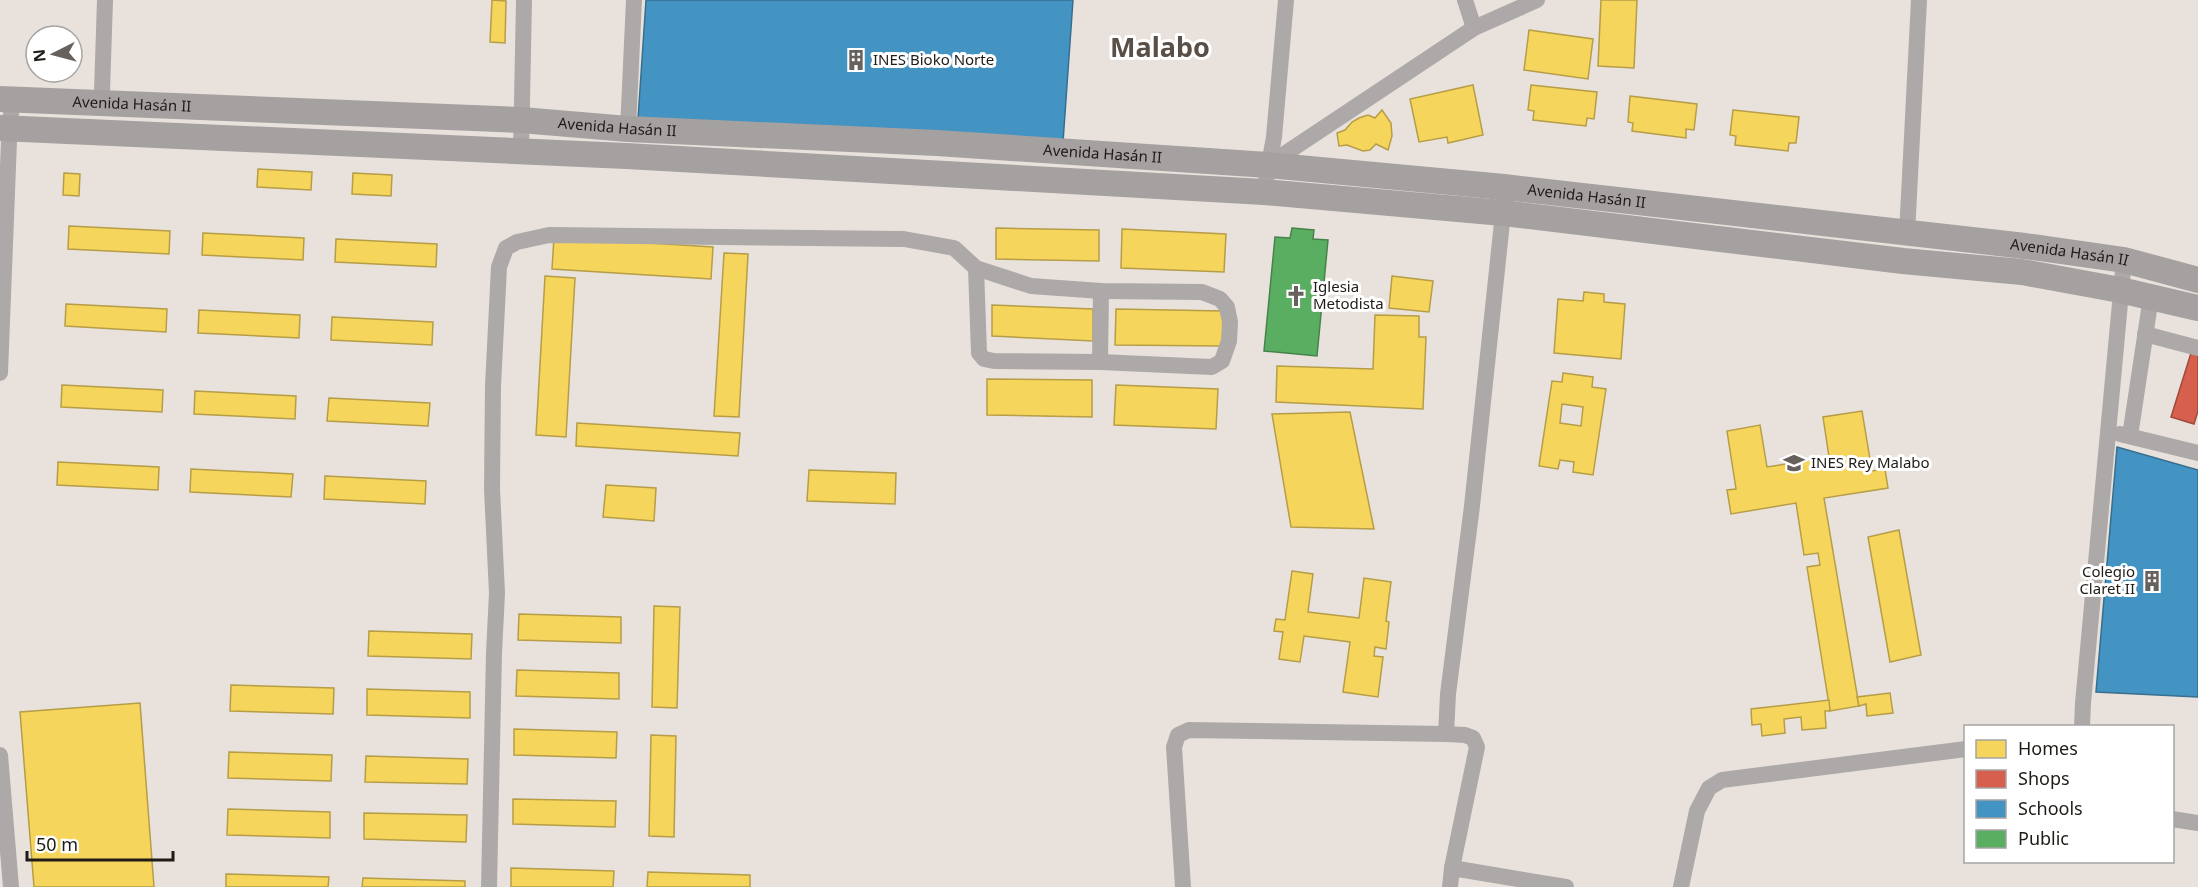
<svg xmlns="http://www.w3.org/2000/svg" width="2198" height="887" viewBox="0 0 2198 887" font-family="'Noto Sans',sans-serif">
	<rect width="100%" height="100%" fill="#e9e2dc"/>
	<g fill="#f6d55c" stroke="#b69d47" stroke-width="1.5" fill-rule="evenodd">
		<polygon points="492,0 506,1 505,43 490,42"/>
		<polygon points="1601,0 1637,0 1634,68 1598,66"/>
		<polygon points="1529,30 1593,39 1588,79 1524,70"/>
		<polygon points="1473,85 1483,135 1448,143 1447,137 1419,142 1410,99"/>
		<polygon points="1531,85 1597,92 1594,119 1587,118 1586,126 1533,120 1534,111 1528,110"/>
		<polygon points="1630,96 1697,104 1694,130 1686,129 1686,138 1632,131 1633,123 1628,122"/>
		<polygon points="1382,110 1391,123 1392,136 1388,150 1376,144 1370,150 1363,151 1347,145 1339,146 1337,133 1345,130 1352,122 1359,118 1368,115 1375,118"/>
		<polygon points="1733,110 1799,117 1796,143 1789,143 1788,151 1735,145 1736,136 1730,135"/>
		<polygon points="258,169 312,172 311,190 257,187"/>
		<polygon points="64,173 80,174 79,196 63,195"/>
		<polygon points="353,173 392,175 391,196 352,194"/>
		<polygon points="69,226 170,231 169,254 68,249"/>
		<polygon points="996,228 1099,230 1099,261 996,259"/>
		<polygon points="1122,229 1226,234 1224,272 1121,268"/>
		<polygon points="203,233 304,238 303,260 202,255"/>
		<polygon points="554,237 713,247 711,279 552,269"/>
		<polygon points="336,239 437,244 436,267 335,262"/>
		<polygon points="724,253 748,254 739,417 714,416"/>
		<polygon points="545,276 575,278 566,437 536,435"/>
		<polygon points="1392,276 1433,281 1429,312 1389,308"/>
		<polygon points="1584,292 1604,294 1604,302 1625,304 1621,359 1554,353 1558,299 1583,301"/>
		<polygon points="66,304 167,309 166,332 65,326"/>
		<polygon points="992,305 1093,309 1093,341 992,336"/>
		<polygon points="1116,309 1224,311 1223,346 1115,345"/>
		<polygon points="199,310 300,315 299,338 198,333"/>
		<polygon points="1375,315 1419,316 1419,337 1426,337 1423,409 1276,402 1277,366 1373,369"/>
		<polygon points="332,317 433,322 432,345 331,340"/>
		<path d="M1563 373 1593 377 1592 387 1606 389 1593 475 1573 472 1574 462 1560 460 1558 469 1539 466 1552 381 1562 382ZM1562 404 1583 407 1581 426 1560 423Z"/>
		<polygon points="987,379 1092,380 1092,417 987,415"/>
		<polygon points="62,385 163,390 162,412 61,407"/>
		<polygon points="1116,385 1218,389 1216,429 1114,425"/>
		<polygon points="195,391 296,396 295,419 194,414"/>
		<polygon points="329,398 430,403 428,426 327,421"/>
		<polygon points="1862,411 1872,471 1885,469 1888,488 1824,498 1859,706 1830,711 1807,567 1820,565 1818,553 1804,555 1796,503 1731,514 1727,490 1736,489 1727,431 1760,425 1767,467 1829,457 1823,417"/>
		<polygon points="1350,412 1374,529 1291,527 1272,414"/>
		<polygon points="577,423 740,433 738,456 576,446"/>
		<polygon points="58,462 159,467 158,490 57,485"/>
		<polygon points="191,469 293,474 291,497 190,492"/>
		<polygon points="809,470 896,473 895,504 807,501"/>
		<polygon points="325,476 426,481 425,504 324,499"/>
		<polygon points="606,485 656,488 654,521 603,517"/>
		<polygon points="1899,530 1921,655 1890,662 1868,537"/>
		<polygon points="1292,571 1313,574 1308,612 1359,618 1364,578 1391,582 1386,621 1389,622 1386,649 1375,647 1374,656 1383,657 1378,697 1343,692 1350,642 1304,636 1300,662 1279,659 1283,632 1274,631 1276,619 1285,620"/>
		<polygon points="654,606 680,607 677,708 652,707"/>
		<polygon points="519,614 621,617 621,643 518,640"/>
		<polygon points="369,631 472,634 471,659 368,656"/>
		<polygon points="517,670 619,673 619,699 516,696"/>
		<polygon points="231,685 334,688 333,714 230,711"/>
		<polygon points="367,689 470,692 470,718 367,715"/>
		<polygon points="1890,693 1893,713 1867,716 1866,704 1859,706 1857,697"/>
		<polygon points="1829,700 1830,711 1825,711 1826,728 1802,730 1801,717 1784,719 1785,733 1762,736 1761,724 1752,725 1751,709"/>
		<polygon points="140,703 154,887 34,887 20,712"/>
		<polygon points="514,729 617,732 616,758 514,755"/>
		<polygon points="651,735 676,736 674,837 649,836"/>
		<polygon points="229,752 332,755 331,781 228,778"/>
		<polygon points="366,756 468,759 467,784 365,782"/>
		<polygon points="513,799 616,801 615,827 513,824"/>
		<polygon points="228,809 330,812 330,838 227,835"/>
		<polygon points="364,813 467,815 466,842 364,839"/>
		<polygon points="511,868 614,871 613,887 511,887"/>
		<polygon points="648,872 750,875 750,887 647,887"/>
		<polygon points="226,874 329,877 328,887 226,887"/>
		<polygon points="363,878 465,881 465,887 362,887"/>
	</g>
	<polygon fill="#d6604d" stroke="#9f4b3d" stroke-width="1.5" points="2191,353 2198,356 2198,411 2194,424 2171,417"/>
	<g fill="#4393c3" stroke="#386f8f" stroke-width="1.5">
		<polygon points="646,0 1073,0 1063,142 638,119"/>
		<polygon points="2117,447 2198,470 2198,697 2096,692"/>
	</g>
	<polygon fill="#5aae61" stroke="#48824b" stroke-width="1.5" points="1292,228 1314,230 1313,239 1328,240 1317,356 1264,351 1275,237 1290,238"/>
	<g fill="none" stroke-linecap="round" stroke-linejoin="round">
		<g stroke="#ada9a8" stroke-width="16">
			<polyline points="1465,0 1474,28"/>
			<polyline points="100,105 102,92 105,0"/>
			<polyline points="628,129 634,0"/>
			<polyline points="521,153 524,0"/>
			<polyline points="1268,165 1474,28 1537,0"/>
			<polyline points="1264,192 1274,137 1286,0"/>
			<polyline points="1907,234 1919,0"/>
			<polyline points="2145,334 2198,348"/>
			<polyline points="1100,362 1101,291"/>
			<polyline points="0,373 9,141 12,100"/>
			<polyline points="2120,434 2198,453"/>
			<polyline points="2130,436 2151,297"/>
			<polyline points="2082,726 2083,703 2124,260"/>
			<polyline points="1446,734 1448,694 1472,506 1503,213 1504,187"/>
			<polyline points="0,755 11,887"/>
			<polyline points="2172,819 2198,823"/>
			<polyline points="1452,868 1566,887"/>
			<polyline points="489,887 494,653 497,593 492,489 493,386 499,267 506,248 517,242 549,235 904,239 954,248 976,268 1031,286 1101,291 1202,292 1220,299 1227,307 1230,322 1229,341 1222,361 1212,367 1100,362 994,361 984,359 979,353 976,268"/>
			<polyline points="1183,887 1174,747 1178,735 1189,730 1446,734 1465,735 1473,738 1477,747 1452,868 1450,887"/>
			<polyline points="1681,887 1697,811 1709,788 1722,780 1966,749"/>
		</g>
		<g stroke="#a5a1a0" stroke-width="26">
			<path id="s1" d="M0 99 521 120 628 129 937 143 1268 165 1504 187 2025 246 2124 260 2198 280"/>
			<polyline points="0,128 626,156 1264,192 1503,213 1903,261 2022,272 2120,290 2198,308"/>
		</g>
	</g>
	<defs>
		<symbol id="building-bare" viewBox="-9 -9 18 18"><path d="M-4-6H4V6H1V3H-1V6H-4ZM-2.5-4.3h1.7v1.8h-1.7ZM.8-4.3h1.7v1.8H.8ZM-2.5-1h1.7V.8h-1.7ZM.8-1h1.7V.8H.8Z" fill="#66615c" stroke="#fff" stroke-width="2.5" paint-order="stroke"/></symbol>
		<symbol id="church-bare" viewBox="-9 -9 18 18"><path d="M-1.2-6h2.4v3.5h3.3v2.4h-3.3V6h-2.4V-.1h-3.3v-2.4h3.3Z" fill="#66615c" stroke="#fff" stroke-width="2.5" paint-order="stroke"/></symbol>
		<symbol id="university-bare" viewBox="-9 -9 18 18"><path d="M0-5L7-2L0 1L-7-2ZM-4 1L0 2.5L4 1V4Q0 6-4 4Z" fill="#66615c" stroke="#fff" stroke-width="2.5" paint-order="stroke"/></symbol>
	</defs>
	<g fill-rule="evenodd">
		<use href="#building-bare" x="841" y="45" width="30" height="30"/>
		<use href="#church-bare" x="1281" y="281" width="30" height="30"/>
		<use href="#university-bare" x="1779" y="448" width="30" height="30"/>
		<use href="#building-bare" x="2137" y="566" width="30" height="30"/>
	</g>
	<g text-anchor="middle" stroke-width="6" stroke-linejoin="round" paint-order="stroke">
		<g font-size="15" fill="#1f1b17" stroke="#fff" text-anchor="start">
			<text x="873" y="65">INES Bioko Norte</text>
			<text x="1313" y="292">Iglesia<tspan x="1313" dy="17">Metodista</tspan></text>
			<text x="1811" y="468">INES Rey Malabo</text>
			<text x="2135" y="577" text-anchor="end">Colegio<tspan x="2135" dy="17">Claret II</tspan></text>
		</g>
		<g font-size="15" fill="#1f1b17" stroke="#fff">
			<text dy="5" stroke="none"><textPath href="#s1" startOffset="132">Avenida Hasán II</textPath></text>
			<text dy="5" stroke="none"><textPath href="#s1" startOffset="618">Avenida Hasán II</textPath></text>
			<text dy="5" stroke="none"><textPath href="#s1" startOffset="1104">Avenida Hasán II</textPath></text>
			<text dy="5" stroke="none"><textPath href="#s1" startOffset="1590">Avenida Hasán II</textPath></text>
			<text dy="5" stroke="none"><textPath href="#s1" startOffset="2076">Avenida Hasán II</textPath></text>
		</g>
		<g font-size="27" font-weight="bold" fill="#594f46" stroke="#fff">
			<text x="1160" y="57">Malabo</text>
		</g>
	</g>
	<rect x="1964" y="725" width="210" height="138" fill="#ffffff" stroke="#a5a4a2" stroke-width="1.5"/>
	<rect x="1976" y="740" width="30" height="18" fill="#f6d55c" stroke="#a5a4a2" stroke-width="1.5"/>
	<text x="2018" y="755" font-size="18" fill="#1f1b17">Homes</text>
	<rect x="1976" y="770" width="30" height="18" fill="#d6604d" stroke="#a5a4a2" stroke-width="1.5"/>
	<text x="2018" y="785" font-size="18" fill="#1f1b17">Shops</text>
	<rect x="1976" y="800" width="30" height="18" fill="#4393c3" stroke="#a5a4a2" stroke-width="1.5"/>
	<text x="2018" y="815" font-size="18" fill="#1f1b17">Schools</text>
	<rect x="1976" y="830" width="30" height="18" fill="#5aae61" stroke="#a5a4a2" stroke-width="1.5"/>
	<text x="2018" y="845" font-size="18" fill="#1f1b17">Public</text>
	<g transform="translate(54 54) rotate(264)"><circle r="28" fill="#ffffff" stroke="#a5a4a2" stroke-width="1.5"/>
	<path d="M0-4.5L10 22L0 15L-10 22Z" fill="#66615c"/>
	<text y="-9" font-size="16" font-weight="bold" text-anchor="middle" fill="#1f1b17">N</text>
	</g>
	<path d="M27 851v9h146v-9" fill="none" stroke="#1f1b17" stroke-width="3"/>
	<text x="36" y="851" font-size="18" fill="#1f1b17" stroke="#ffffff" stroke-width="4.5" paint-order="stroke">50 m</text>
</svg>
